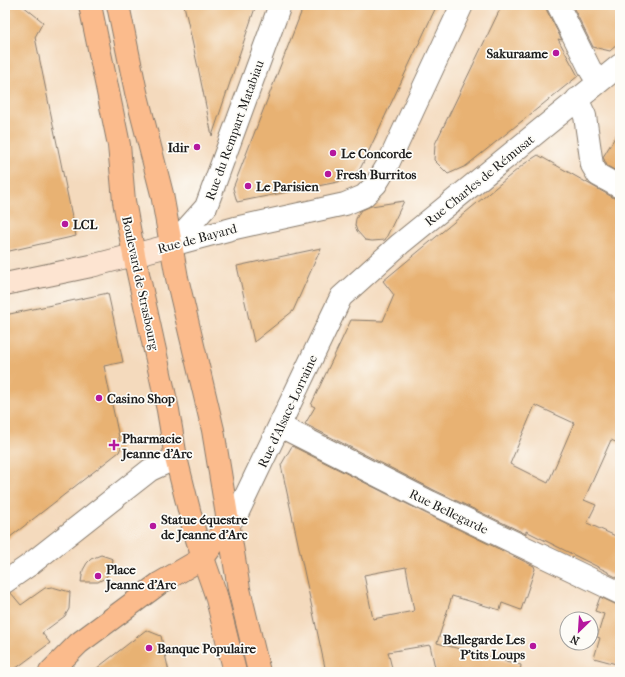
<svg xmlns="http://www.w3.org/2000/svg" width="625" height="677" viewBox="0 0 625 677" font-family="'IM FELL French Canon',serif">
	<rect width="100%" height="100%" fill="#fdfcf7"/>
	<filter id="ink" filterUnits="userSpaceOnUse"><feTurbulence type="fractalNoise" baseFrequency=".025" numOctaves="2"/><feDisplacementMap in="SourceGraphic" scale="8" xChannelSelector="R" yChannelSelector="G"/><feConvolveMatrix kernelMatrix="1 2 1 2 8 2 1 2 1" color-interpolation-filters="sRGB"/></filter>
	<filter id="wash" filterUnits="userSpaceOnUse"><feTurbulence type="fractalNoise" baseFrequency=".012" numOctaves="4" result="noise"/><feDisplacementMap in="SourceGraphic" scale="16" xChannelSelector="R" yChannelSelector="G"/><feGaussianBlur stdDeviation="0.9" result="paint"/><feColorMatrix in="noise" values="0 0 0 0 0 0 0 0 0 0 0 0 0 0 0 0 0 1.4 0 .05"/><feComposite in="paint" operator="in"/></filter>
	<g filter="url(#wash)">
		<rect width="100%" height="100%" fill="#f4dabd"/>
		<g id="blocks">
			<g fill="#e8b273" fill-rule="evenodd">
				<polygon points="5,5 22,5 43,22 35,37 76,236 5,252"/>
				<polygon points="184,5 256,5 212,136 199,72"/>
				<polygon points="304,5 437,5 365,159 360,169 348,180 237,202 233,188"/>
				<polygon points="502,5 546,5 547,11 562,40 558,39 578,76 466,166 448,174 434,160 435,144"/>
				<polygon points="572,5 620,5 620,42 610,51 593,47"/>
				<polygon points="620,129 620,173 607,166 603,157"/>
				<path d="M538 155 614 198 620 199V444L611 440 584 500 596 505 587 523 620 538V579L608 573V572L526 531V534L436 491 305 424 315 407 311 405 351 320 383 321 394 295 383 281 524 164ZM535 405 574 423 548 483 510 464Z"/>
				<polygon points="404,201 385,240 372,241 365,240 357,231 355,225 356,219 360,211 371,206"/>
				<polygon points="321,248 293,311 254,342 237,266"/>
				<polygon points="108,293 123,362 104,366 121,447 119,452 5,541 5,315"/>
				<path d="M292 446 425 513 534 566 535 569 521 610 502 603 500 610 452 596 437 643 521 665 520 672H436L430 645 388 652 393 672H326L281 465ZM406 567 414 611 373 619 364 575Z"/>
				<polygon points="101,555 113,559 111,571 105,578 98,582 81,582 83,570 87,563 91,559"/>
				<polygon points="52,587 70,592 69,609 65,616 42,633 50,643 11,672 5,672 5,594 11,593 21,605 45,588"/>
				<polygon points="600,597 615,604 620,605 620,665 594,658 600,638 597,637 604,614 595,611"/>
				<polygon points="146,630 161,636 169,672 92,672"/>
			</g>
		</g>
	</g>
	<g filter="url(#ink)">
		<use href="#blocks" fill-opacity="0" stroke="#887b6c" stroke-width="1"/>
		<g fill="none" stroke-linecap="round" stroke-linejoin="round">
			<defs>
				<g id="street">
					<polyline points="558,5 591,71 598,82"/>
					<polyline points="577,99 585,116 592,165 598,175 620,187"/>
					<polyline points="172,245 235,228 345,204 364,196 376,184 387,166 462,5"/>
					<polyline points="172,245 206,207 280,5"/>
					<polyline points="280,426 430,502 620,593"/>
					<polyline points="229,523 238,512 341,297 400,244 620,65"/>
					<polyline points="5,582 28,566 150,470 176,458"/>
				</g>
				<polyline id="secondary" points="5,284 91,266 172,245"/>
				<g id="primary">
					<polyline points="90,5 119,145 124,201 134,255 168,410 176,458 194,530 203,558 216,595 235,672"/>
					<polyline points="118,5 136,92 162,194 177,278 213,430 239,589 259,672"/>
					<polyline points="50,672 79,643 160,583 203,558 229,523"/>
				</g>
			</defs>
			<use href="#street" stroke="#887b6c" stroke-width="24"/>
			<use href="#secondary" stroke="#887b6c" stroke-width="24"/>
			<use href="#primary" stroke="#887b6c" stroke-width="24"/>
			<use href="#street" stroke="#fff" stroke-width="22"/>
			<use href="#secondary" stroke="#fde4d1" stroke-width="22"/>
			<use href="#primary" stroke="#fbbb8c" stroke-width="22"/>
		</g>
	</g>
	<g fill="#b5179e" stroke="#fdfcf7" stroke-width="1.5">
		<circle cx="556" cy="53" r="4"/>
		<circle cx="197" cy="147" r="4"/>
		<circle cx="333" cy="153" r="4"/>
		<circle cx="328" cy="174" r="4"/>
		<circle cx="248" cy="186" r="4"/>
		<circle cx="65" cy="224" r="4"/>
		<circle cx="99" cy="398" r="4"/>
		<path d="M112 439h4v4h4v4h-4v4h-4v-4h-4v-4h4z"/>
		<circle cx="153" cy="526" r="4"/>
		<circle cx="98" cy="576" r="4"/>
		<circle cx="533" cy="646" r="4"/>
		<circle cx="149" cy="648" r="4"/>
	</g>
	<g text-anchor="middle" stroke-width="3.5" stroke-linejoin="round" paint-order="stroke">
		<g font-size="13" font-weight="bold" fill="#1c1c1c" stroke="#fdfcf7" text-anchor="start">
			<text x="548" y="58" text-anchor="end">Sakuraame</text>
			<text x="189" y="152" text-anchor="end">Idir</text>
			<text x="341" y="158">Le Concorde</text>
			<text x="336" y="179">Fresh Burritos</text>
			<text x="256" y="191">Le Parisien</text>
			<text x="73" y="229">LCL</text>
			<text x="107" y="403">Casino Shop</text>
			<text x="122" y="443">Pharmacie<tspan x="122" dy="15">Jeanne d'Arc</tspan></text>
			<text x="161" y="524">Statue équestre<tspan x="161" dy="15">de Jeanne d'Arc</tspan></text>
			<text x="106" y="574">Place<tspan x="106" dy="15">Jeanne d'Arc</tspan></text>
			<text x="525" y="644" text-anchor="end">Bellegarde Les<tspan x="525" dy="15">P'tits Loups</tspan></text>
			<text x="157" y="653">Banque Populaire</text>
		</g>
		<g font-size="13" fill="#1c1c1c" stroke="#fdfcf7">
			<text transform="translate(234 130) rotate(-70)" y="5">Rue du Rempart Matabiau</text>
			<text transform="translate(479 180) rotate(-39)" y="5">Rue Charles de Rémusat</text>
			<text transform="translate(197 238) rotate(-15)" y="5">Rue de Bayard</text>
			<text transform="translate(141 283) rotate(78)" y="5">Boulevard de Strasbourg</text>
			<text transform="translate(287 411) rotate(-65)" y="5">Rue d'Alsace-Lorraine</text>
			<text transform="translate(449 511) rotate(26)" y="5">Rue Bellegarde</text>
		</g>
	</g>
	<rect width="625" height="677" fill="none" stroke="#fdfcf7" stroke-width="20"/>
	<g transform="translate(579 631) rotate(205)"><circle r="19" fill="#fdfcf7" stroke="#a3a29f"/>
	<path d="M0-3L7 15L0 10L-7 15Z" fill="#b5179e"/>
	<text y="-6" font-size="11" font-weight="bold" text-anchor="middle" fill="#1c1c1c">N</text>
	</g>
</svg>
